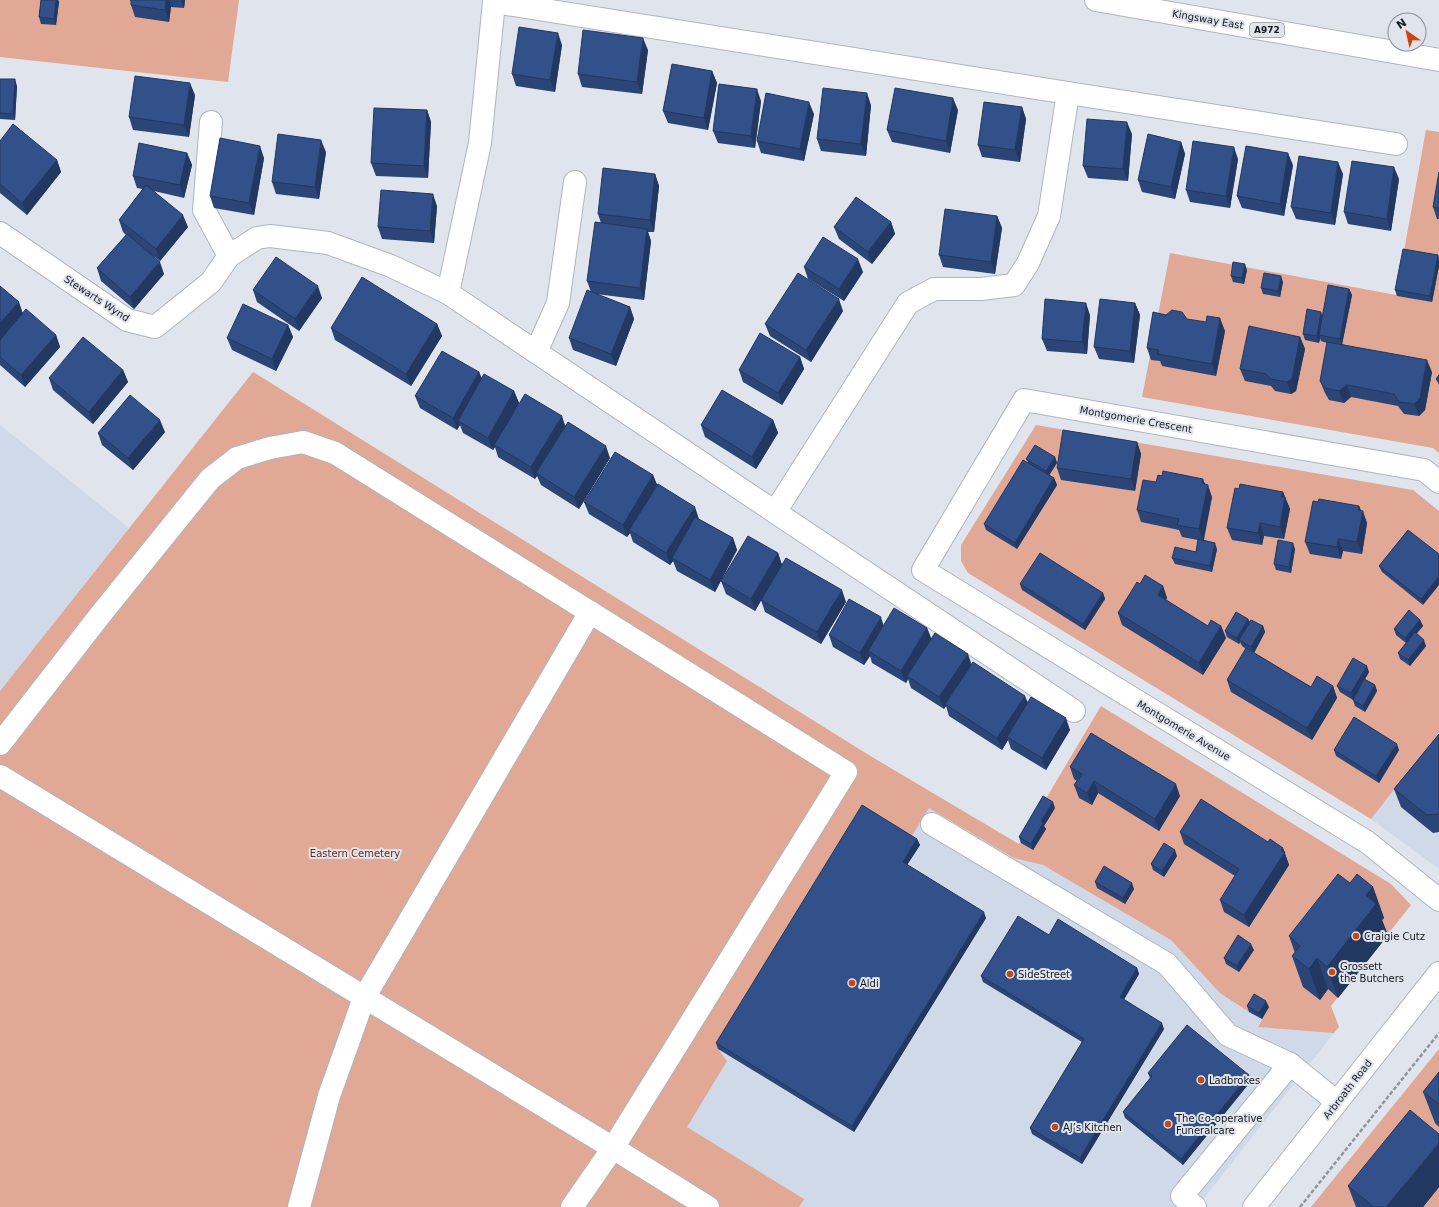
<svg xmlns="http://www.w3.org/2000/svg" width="1439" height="1207" viewBox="0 0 1439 1207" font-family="'DejaVu Sans',sans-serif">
	<rect width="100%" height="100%" fill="#dfe4ed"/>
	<g fill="#d0d9e8">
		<polygon points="0,425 129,528 0,691"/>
		<polygon points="1439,733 1439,869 1371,819"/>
		<polygon points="872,757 1334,1033 1197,1207 761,1207 642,1134"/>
	</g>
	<g fill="#e1a896">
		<polygon points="0,0 239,0 228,82 0,57"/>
		<polygon points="1426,130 1439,132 1439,453 1433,448 1142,397 1170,253 1396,295"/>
		<polygon points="253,372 872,757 1019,844 1101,706 1391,884 1411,905 1331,1006 1339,1027 1334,1033 1258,1027 1269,1007 1257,1000 1249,1012 1220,993 1171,940 1043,865 1014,858 929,808 910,839 718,1049 727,1061 687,1127 804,1199 799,1207 0,1207 0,691"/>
		<polygon points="1036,425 1413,490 1439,511 1439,733 1371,819 968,573 961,561 961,545"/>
		<polygon points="1439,1049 1439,1207 1311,1207"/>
	</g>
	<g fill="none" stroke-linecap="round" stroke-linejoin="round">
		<defs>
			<g id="minor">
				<polyline points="1068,93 1396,144"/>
				<polyline points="211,122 204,210 229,256"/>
				<polyline points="0,233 127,320 155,327 211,282 229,256 257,238 270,236 328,243 391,266 448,293 775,512 908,303 934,289 981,289 1014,285 1028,263 1049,216 1068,93 494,2 480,143 448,293"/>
				<polyline points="536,352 558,303 575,182"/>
				<polyline points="1439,482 1424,470 1024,400 923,570 1367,842 1439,900"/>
				<polyline points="775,512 1074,711"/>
				<polyline points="0,744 101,614 210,479 237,458 270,448 303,442 335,453 846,772 613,1148 572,1207"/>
				<polyline points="0,776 613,1148 708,1207"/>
				<polyline points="932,824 1167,964 1228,1035 1290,1064 1337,1102"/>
				<polyline points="299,1207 329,1096 364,998 590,612"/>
				<polyline points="1195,1207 1182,1196 1290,1064"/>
			</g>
			<polyline id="major" points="1254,1207 1439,973"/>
			<polyline id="highway" points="1096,0 1439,60"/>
		</defs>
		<use href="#minor" stroke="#b0b5bd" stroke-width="24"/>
		<use href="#major" stroke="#b0b5bd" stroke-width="24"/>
		<use href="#highway" stroke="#b0b5bd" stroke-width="24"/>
		<polyline stroke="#91959c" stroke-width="2.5" stroke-dasharray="4 2" stroke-linecap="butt" points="1300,1207 1439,1033"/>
		<use href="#minor" stroke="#fff" stroke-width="22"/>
		<use href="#major" stroke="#fff" stroke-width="22"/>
		<use href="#highway" stroke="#fff" stroke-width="22"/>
	</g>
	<g fill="#2b4576">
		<polygon points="41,0 58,0 59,2 56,25 41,24 39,17"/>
		<polygon points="130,0 185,0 184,8 171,7 169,22 135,17 131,5 131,2"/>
		<polygon points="562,45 555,92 516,86 512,74"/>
		<polygon points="648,50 642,94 582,87 578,74"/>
		<polygon points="712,71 717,83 708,130 668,123 663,111"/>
		<polygon points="0,79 17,86 15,120 0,119"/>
		<polygon points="195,95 189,137 133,130 129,117"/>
		<polygon points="761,101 755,148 718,143 713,131"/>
		<polygon points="871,105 866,156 821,151 817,139"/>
		<polygon points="1022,107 1026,119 1020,162 982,157 978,145"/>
		<polygon points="427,110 431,122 428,178 376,176 371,163"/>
		<polygon points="958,110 950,153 892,142 887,130"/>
		<polygon points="814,114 804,161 761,153 757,141"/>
		<polygon points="1132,134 1128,181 1088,178 1083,166"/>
		<polygon points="0,141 57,160 61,172 27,215 0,193"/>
		<polygon points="1181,142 1185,154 1175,199 1142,192 1138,180"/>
		<polygon points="326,152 319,199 276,194 272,182"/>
		<polygon points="187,153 192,165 184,198 154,191 188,227 160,261 152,255 164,274 134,309 101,281 97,268 126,235 123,232 119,220 143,189 137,188 133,176"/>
		<polygon points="264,158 254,215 214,208 210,196"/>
		<polygon points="1238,159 1230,208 1190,202 1186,190"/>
		<polygon points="1293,165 1284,216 1242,208 1237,196"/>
		<polygon points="1439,172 1439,219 1437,219 1433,207"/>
		<polygon points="655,174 659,186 654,232 648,232 651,241 644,300 596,294 630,307 634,319 616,366 573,350 569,338 591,292 587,281 601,223 598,214"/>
		<polygon points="1343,174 1335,225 1296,219 1291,207"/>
		<polygon points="1399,179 1391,231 1348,224 1344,212"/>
		<polygon points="437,206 434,243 382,239 378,227"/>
		<polygon points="997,216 1002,228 995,274 943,267 939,255"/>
		<polygon points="891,222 895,234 872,264 839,239 834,227"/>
		<polygon points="1438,255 1439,259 1439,266 1432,302 1397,296 1395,290"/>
		<polygon points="804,267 863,272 844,301 808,279"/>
		<polygon points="1247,270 1244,284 1233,282 1231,276"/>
		<polygon points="1283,282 1280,297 1263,294 1261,288"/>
		<polygon points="0,286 23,313 56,335 60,347 25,387 0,365"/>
		<polygon points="1349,289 1352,295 1342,344 1432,372 1425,410 1419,416 1404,414 1398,406 1351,397 1344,403 1329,400 1325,393 1320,381 1327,343 1321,341 1320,338 1319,343 1305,340 1303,334 1323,316"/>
		<polygon points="253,290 322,298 299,331 257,302"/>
		<polygon points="1135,303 1140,315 1134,363 1099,359 1094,347"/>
		<polygon points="843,311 811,362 770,336 765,324"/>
		<polygon points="1090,315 1087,354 1047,351 1042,339"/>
		<polygon points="1166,315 1187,319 1225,331 1216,376 1162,366 1160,361 1151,360 1147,348"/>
		<polygon points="437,324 442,336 411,386 335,340 331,328"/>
		<polygon points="288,325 293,337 276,371 232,350 227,338"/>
		<polygon points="1300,337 1305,349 1296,391 1291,394 1275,391 1271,386 1245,381 1240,369"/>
		<polygon points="800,357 804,369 782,405 743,382 739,370"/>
		<polygon points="123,370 128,382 93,424 53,390 49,378"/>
		<polygon points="479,372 482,379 514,391 519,403 512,415 565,426 610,458 579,509 541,485 537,476 535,479 498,457 495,447 493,450 463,433 460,425 457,430 420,408 415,396"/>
		<polygon points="1439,375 1439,385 1436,379"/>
		<polygon points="773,420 778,433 756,469 705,437 701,425"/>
		<polygon points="165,432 133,470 102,445 98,433"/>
		<polygon points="1137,442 1141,454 1135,491 1061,480 1057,468"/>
		<polygon points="1055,457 1057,463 1049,475 1054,478 1057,485 1017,549 986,530 984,524 1028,462 1026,459"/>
		<polygon points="653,475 657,485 699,519 733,538 737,550 715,592 677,571 673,561 670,565 633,542 630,533 627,537 589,514 584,502"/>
		<polygon points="1156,482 1205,484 1212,497 1204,540 1217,549 1212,572 1175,564 1172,558 1196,552 1198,540 1182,537 1179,530 1141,522 1137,510"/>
		<polygon points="1239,489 1283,492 1290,509 1284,539 1264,536 1262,545 1232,540 1227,528"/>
		<polygon points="1359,506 1361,510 1367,523 1362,554 1343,551 1341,559 1310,554 1305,542"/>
		<polygon points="1408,530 1423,605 1382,572 1379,566"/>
		<polygon points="1295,549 1291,573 1276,570 1274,564"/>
		<polygon points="778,553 782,565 846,602 821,644 765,612 761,600 755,611 726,594 721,581"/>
		<polygon points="1020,584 1103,593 1105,599 1085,630 1022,590"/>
		<polygon points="1140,584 1163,586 1167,598 1166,600 1208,626 1221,626 1226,638 1203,675 1122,625 1118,613"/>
		<polygon points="1248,619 1250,622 1263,626 1265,632 1254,653 1311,687 1333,686 1337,698 1312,740 1231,692 1227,680 1246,649 1242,646 1240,642 1239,644 1227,637 1225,631"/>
		<polygon points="1420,620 1423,626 1416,634 1426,646 1410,666 1400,659 1398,653 1406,643 1396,635 1394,629"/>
		<polygon points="884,625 927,628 931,639 971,664 1070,730 1046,770 1011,749 1008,740 1002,750 949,716 946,706 944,709 911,688 908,679 906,683 872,663 870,656 864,665 833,647 829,635"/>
		<polygon points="1369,672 1365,679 1375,685 1377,691 1365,712 1355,706 1353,700 1340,692 1337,686"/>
		<polygon points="1439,734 1439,832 1433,833 1401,807 1394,789"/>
		<polygon points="1334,750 1399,750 1379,783 1336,756"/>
		<polygon points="1070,767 1180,796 1159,831 1098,793 1092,805 1079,798 1074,785 1077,781 1074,779"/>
		<polygon points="1055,808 1044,826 1046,829 1033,850 1021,843 1019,837"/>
		<polygon points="1180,832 1268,842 1283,848 1289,865 1249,927 1224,912 1220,900 1235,876 1184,844"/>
		<polygon points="917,839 920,845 907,865 986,918 854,1132 718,1049 716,1043"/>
		<polygon points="1177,856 1164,877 1153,870 1151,864"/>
		<polygon points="1095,882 1134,889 1125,904 1097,888"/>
		<polygon points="1350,883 1373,887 1384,918 1382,920 1388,935 1338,998 1328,989 1320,1000 1303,987 1292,956 1295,953 1289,936"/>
		<polygon points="1049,935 1137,968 1139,974 1124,999 1164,1029 1082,1164 1032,1134 1030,1128 1082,1042 983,982 981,976"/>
		<polygon points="1254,950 1239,972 1226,964 1224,958"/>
		<polygon points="1247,1006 1269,1007 1262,1019 1249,1012"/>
		<polygon points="1439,1072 1439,1127 1435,1123 1423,1092"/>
		<polygon points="1148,1073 1251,1081 1183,1165 1125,1118 1123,1112 1150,1078"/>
		<polygon points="1348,1186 1439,1187 1423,1207 1356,1207"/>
	</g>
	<g fill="#233860">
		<polygon points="56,0 58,0 59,2 56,25 54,19"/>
		<polygon points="166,0 169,0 171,7 169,22 165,10"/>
		<polygon points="181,0 185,0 184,8"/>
		<polygon points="558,33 562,45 555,92 550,80"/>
		<polygon points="643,38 648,50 642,94 637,82"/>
		<polygon points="712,71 717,83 708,130 704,118"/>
		<polygon points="15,79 17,86 15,120 13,114"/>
		<polygon points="190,83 195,95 189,137 184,125"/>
		<polygon points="757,89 761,101 755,148 751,136"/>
		<polygon points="867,93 871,105 866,156 861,144"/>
		<polygon points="953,98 958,110 950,153 946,141"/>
		<polygon points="809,102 814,114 804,161 800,149"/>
		<polygon points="1022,107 1026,119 1020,162 1015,150"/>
		<polygon points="427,110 431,122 428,178 424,166"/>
		<polygon points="1127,122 1132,134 1128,181 1123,169"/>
		<polygon points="321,140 326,152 319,199 315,187"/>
		<polygon points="1181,142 1185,154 1175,199 1171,187"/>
		<polygon points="260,146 264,158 254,215 249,203"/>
		<polygon points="1234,147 1238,159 1230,208 1226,196"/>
		<polygon points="187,153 192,165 184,198 180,185"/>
		<polygon points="1288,153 1293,165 1284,216 1280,204"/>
		<polygon points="57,160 61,172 27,215 22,203"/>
		<polygon points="1338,162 1343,174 1335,225 1331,213"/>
		<polygon points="1394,167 1399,179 1391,231 1387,219"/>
		<polygon points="655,174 659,186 654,232 650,220"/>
		<polygon points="433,194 437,206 434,243 430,231"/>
		<polygon points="183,215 188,227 160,261 156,249"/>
		<polygon points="997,216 1002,228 995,274 991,262"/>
		<polygon points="891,222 895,234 872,264 868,252"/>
		<polygon points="647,229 651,241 644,300 640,288"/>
		<polygon points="1438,255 1439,259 1439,266 1432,302 1430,296"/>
		<polygon points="858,259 863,272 844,301 839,289"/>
		<polygon points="160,262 164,274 134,309 130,297"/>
		<polygon points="1245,264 1247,270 1244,284 1242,278"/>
		<polygon points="1281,276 1283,282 1280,297 1278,291"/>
		<polygon points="318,286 322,298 299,331 295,319"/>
		<polygon points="1349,289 1352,295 1342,345 1340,339"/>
		<polygon points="839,299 843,311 811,362 806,350"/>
		<polygon points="19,302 23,314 0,341 0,323"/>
		<polygon points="1086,303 1090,315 1087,354 1082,342"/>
		<polygon points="1135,303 1140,315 1134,363 1130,351"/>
		<polygon points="630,307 634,319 616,366 611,354"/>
		<polygon points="1321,312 1323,318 1319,335 1320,338 1319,343 1317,336"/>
		<polygon points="1220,318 1225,331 1216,376 1212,364"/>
		<polygon points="437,324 442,336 411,386 406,374"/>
		<polygon points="288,325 293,337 276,371 272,359"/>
		<polygon points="56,335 60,347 25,387 21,375"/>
		<polygon points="1300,337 1305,349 1296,391 1291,394 1287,382"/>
		<polygon points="800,357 804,369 782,405 778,393"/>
		<polygon points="1427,360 1432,372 1425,410 1419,416 1414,404"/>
		<polygon points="123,370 128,382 93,424 89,412"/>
		<polygon points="479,372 484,384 458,421 460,425 457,430 453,418"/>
		<polygon points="1347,385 1351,397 1344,403 1339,391"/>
		<polygon points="514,391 519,403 495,446 494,445 495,447 493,450 488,438"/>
		<polygon points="562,416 566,428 536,473 537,476 535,479 531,467"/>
		<polygon points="160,420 165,432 133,470 128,458"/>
		<polygon points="773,420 778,433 756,469 752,457"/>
		<polygon points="1137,442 1141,454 1135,491 1131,479"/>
		<polygon points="606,446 610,458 579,509 574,497"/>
		<polygon points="1055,457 1057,463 1048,477 1046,471"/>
		<polygon points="653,475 658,487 629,530 630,533 627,537 623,525"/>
		<polygon points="1054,478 1057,485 1017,549 1015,543"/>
		<polygon points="1203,479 1207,489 1208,485 1212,497 1203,541 1199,529 1202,483"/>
		<polygon points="1283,492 1290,509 1284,539 1280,527 1281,497"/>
		<polygon points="1359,506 1362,515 1363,511 1367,523 1362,554 1357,542"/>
		<polygon points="695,507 699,519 672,558 673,561 670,565 666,553"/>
		<polygon points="1260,523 1264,536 1262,545 1258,533"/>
		<polygon points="733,538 737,550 715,592 710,580"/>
		<polygon points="1338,539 1343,551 1341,559 1337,547"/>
		<polygon points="1215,543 1217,549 1212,572 1210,566"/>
		<polygon points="1293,543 1295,549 1291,573 1289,567"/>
		<polygon points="778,553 782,565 755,611 751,599"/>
		<polygon points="1439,576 1439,585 1423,605 1421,599"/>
		<polygon points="1163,586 1167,598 1162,607 1158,595"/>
		<polygon points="842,590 846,602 821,644 817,632"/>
		<polygon points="1103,593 1105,599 1085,630 1083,624"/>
		<polygon points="881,617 885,630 868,651 870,656 864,665 860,653"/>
		<polygon points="1248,619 1251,625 1239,640 1240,642 1239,644 1237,638"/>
		<polygon points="1420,620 1423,626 1408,644 1405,638"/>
		<polygon points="1221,626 1226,638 1203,675 1199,663"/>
		<polygon points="1263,626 1265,632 1254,653 1251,647"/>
		<polygon points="927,628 932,640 907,676 908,679 906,683 901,671"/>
		<polygon points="1424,640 1426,646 1410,666 1408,660"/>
		<polygon points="968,654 972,666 945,704 946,706 944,709 939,697"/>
		<polygon points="1367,666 1369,672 1353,700 1351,693"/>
		<polygon points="1375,685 1377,691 1365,712 1363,706"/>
		<polygon points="1333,686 1337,698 1312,740 1307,728"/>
		<polygon points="1025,696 1030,708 1007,737 1008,740 1002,750 997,738"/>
		<polygon points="1066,718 1070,730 1046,770 1042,758"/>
		<polygon points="1397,744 1399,750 1379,783 1376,776"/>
		<polygon points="1094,781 1098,793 1092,805 1087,793"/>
		<polygon points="1176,784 1180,796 1159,831 1155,819"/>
		<polygon points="1053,802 1055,808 1044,826 1046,829 1033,850 1031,844 1041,821"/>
		<polygon points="917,839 920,845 905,868 903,862"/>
		<polygon points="1283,848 1289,865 1249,927 1244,915"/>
		<polygon points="1175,850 1177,856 1164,877 1162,871"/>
		<polygon points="1132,883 1134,889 1125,904 1123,898"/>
		<polygon points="1373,887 1384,918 1382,920 1388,935 1338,998 1327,967 1366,895"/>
		<polygon points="984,912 986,918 854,1132 852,1126"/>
		<polygon points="1251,944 1254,950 1239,972 1237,966"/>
		<polygon points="1317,958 1328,989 1320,1000 1309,969"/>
		<polygon points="1137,968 1139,974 1122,1003 1120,997"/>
		<polygon points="1266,1001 1269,1007 1262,1019 1259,1013"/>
		<polygon points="1162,1023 1164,1029 1082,1164 1080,1158"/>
		<polygon points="1249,1075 1251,1081 1183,1165 1181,1159"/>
		<polygon points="1439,1143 1439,1187 1423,1207 1386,1207"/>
	</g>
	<g fill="#325089" stroke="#233860">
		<polygon points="41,0 56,0 54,19 39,17"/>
		<polygon points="131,0 166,0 165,10 131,5"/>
		<polygon points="519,27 558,33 550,80 512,74"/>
		<polygon points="583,30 643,38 637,82 578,74"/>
		<polygon points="672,64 712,71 704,118 663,111"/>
		<polygon points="135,76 190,83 184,125 129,117"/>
		<polygon points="0,79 15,79 13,114 0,113"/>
		<polygon points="719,84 757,89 751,136 713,131"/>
		<polygon points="823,88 867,93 861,144 817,139"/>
		<polygon points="895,88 953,98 946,141 887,130"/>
		<polygon points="766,93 809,102 800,149 757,141"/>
		<polygon points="984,102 1022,107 1015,150 978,145"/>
		<polygon points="374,108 427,110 424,166 371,163"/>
		<polygon points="1087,119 1127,122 1123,169 1083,166"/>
		<polygon points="13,124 57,160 22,203 0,184 0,141"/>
		<polygon points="278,134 321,140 315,187 272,182"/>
		<polygon points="1148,134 1181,142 1171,187 1138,180"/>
		<polygon points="220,138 260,146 249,203 210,196"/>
		<polygon points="1193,141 1234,147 1226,196 1186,190"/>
		<polygon points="139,143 187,153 180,185 133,176"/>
		<polygon points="1246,146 1288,153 1280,204 1237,196"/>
		<polygon points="1299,156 1338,162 1331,213 1291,207"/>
		<polygon points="1352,161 1394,167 1387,219 1344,212"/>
		<polygon points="603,168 655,174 650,220 598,214"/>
		<polygon points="1439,172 1439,208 1433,207"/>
		<polygon points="146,185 183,215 156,249 119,220"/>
		<polygon points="381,190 433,194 430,231 378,227"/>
		<polygon points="856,197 891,222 868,252 834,227"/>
		<polygon points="945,209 997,216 991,262 939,255"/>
		<polygon points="595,222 647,229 640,288 587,281"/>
		<polygon points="127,234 160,262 130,297 97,268"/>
		<polygon points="823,237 858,259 839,289 804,267"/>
		<polygon points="1403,249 1438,255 1430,296 1395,290"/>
		<polygon points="276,257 318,286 295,319 253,290"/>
		<polygon points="1233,262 1245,264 1242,278 1231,276"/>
		<polygon points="798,273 839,299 806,350 765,324"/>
		<polygon points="1264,273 1281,276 1278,291 1261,288"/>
		<polygon points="362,277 437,324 406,374 331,328"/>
		<polygon points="1328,285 1349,289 1340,339 1319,335"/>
		<polygon points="0,286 19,302 0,323"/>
		<polygon points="587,290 630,307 611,354 569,338"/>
		<polygon points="1045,299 1086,303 1082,342 1042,339"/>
		<polygon points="1100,299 1135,303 1130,351 1094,347"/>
		<polygon points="243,304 288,325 272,359 227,338"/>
		<polygon points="26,309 56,335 21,375 0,357 0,340"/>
		<polygon points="1307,309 1321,312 1317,336 1303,334"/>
		<polygon points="1172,310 1182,312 1187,319 1206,322 1207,316 1220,318 1212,364 1158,354 1159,350 1147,348 1153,312 1166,315"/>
		<polygon points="1249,326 1300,337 1292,379 1287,382 1271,379 1266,374 1240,369"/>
		<polygon points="760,333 800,357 778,393 739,370"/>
		<polygon points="83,337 123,370 89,412 49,378"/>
		<polygon points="1327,342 1427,360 1420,398 1414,404 1399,402 1394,394 1347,385 1339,391 1325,388 1320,381"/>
		<polygon points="442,351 479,372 453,418 415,396"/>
		<polygon points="484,374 514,391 488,438 458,421"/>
		<polygon points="1439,375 1439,381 1436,379"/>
		<polygon points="722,390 773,420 752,457 701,425"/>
		<polygon points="525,394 562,416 531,467 494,445"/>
		<polygon points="130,395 160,420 128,458 98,433"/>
		<polygon points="568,422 606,446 574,497 536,473"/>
		<polygon points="1063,430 1137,442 1131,479 1057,468"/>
		<polygon points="1035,445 1055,457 1046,471 1026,459"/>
		<polygon points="615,452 653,475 623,525 584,502"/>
		<polygon points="1023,460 1054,478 1015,543 984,524"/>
		<polygon points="1163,471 1203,479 1202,483 1208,485 1199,529 1177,525 1179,519 1137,510 1143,480 1156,482 1158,475 1162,476"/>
		<polygon points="658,484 695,507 666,553 629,530"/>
		<polygon points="1240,484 1283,492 1281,497 1285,497 1280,527 1260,523 1258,533 1227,528 1235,488 1239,489"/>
		<polygon points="1319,499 1359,506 1358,510 1363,511 1357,542 1338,539 1337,547 1305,542 1313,501 1318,502"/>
		<polygon points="695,517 733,538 710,580 672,558"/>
		<polygon points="1408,530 1439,554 1439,576 1421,599 1379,566"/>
		<polygon points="748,536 778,553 751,599 721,581"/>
		<polygon points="1198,539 1215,543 1210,566 1172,558 1175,547 1196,552"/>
		<polygon points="1278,540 1293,543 1289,567 1274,564"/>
		<polygon points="1040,553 1103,593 1083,624 1020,584"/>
		<polygon points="786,558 842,590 817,632 761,600"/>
		<polygon points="1145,575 1163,586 1158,595 1208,626 1211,620 1221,626 1199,663 1118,613 1137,582 1140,584"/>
		<polygon points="849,599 881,617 860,653 829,635"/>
		<polygon points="894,608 927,628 901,671 868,651"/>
		<polygon points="1409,610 1420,620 1405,638 1394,629"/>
		<polygon points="1236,612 1248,619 1237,638 1225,631"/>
		<polygon points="1251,620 1263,626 1251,647 1239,640"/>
		<polygon points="1415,632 1424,640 1408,660 1398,653"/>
		<polygon points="935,633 968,654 939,697 907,676"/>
		<polygon points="1246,648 1311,687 1317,676 1333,686 1307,728 1227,680"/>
		<polygon points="1353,658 1367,666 1351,693 1337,686"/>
		<polygon points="973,662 1025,696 997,738 945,704"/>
		<polygon points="1364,679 1375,685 1363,706 1353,700"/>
		<polygon points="1031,697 1066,718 1042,758 1007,737"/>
		<polygon points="1354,717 1397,744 1376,776 1334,750"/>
		<polygon points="1091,733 1176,784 1155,819 1094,781 1087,793 1074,785 1082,774 1070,767"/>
		<polygon points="1439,734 1439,814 1427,815 1394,789"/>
		<polygon points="1043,796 1053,802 1041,821 1043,823 1031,844 1019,837"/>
		<polygon points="1201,799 1268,842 1270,839 1283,848 1281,850 1285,852 1244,915 1220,900 1239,869 1180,832"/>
		<polygon points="862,805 917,839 903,862 984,912 852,1126 716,1043"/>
		<polygon points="1164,843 1175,850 1162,871 1151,864"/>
		<polygon points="1104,866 1132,883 1123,898 1095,882"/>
		<polygon points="1338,874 1350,883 1357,874 1373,887 1366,895 1376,904 1327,967 1317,958 1309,969 1292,956 1300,946 1289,936"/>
		<polygon points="1018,916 1049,935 1058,919 1137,968 1120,997 1162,1023 1080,1158 1030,1128 1084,1039 981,976"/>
		<polygon points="1238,935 1251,944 1237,966 1224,958"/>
		<polygon points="1254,994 1266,1001 1259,1013 1247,1006"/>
		<polygon points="1187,1025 1249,1075 1181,1159 1123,1112 1152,1076 1148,1073"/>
		<polygon points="1439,1072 1439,1104 1423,1092"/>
		<polygon points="1410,1110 1439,1134 1439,1143 1386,1207 1374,1207 1348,1186"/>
	</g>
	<g fill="#cc450f" stroke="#dfe4ed" stroke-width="1.5">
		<circle cx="1356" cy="936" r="4"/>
		<circle cx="1332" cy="972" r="4"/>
		<circle cx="1010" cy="974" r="4"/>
		<circle cx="852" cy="983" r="4"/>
		<circle cx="1201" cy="1080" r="4"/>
		<circle cx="1168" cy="1124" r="4"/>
		<circle cx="1055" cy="1127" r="4"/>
	</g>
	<g text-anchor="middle" stroke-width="4" stroke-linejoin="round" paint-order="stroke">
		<rect fill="#dfe4ed" stroke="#52555a" stroke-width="1" x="1250" y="23" width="34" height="14" rx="3"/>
		<g font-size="9" font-weight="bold" fill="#16181b">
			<text x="1267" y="33">A972</text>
		</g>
		<g font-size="10" fill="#16181b" stroke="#dfe4ed">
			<text transform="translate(1208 19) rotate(10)" y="4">Kingsway East</text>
			<text transform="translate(97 298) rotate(33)" y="4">Stewarts Wynd</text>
			<text transform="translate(1136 419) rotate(10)" y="4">Montgomerie Crescent</text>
			<text transform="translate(1184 730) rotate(31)" y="4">Montgomerie Avenue</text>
			<text transform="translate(1347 1089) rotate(-52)" y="4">Arbroath Road</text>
		</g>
		<g font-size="10" fill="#6e2911" stroke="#dfe4ed">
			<text x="355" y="857">Eastern Cemetery</text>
		</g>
		<g font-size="10" fill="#16181b" stroke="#dfe4ed" text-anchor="start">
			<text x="1364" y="940">Craigie Cutz</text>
			<text x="1340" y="970">Grossett<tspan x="1340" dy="12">the Butchers</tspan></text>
			<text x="1018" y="978">SideStreet</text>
			<text x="860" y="987">Aldi</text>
			<text x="1209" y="1084">Ladbrokes</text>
			<text x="1176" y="1122">The Co-operative<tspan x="1176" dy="12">Funeralcare</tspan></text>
			<text x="1063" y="1131">AJ’s Kitchen</text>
		</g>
	</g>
	<g transform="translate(1407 32) rotate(326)"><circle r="19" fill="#dfe4ed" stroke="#8f9299"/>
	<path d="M0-3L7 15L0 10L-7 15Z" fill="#cc450f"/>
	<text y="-6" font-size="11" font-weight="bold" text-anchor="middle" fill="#16181b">N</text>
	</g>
</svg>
